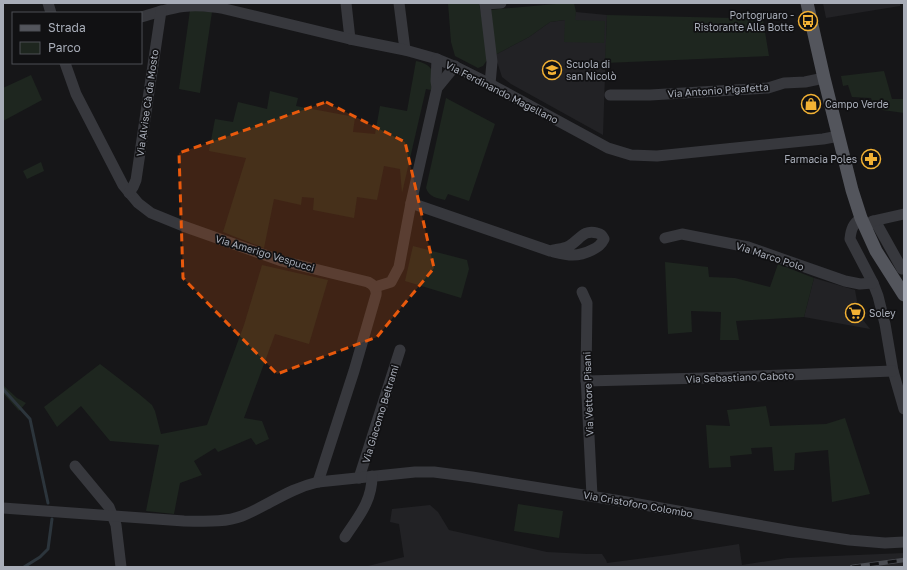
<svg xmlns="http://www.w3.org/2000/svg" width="907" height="570" viewBox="0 0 907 570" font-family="'Golos Text',sans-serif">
	<rect width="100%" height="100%" fill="#161618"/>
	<g fill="#222225">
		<polygon points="823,3 900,3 900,6 826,18"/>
		<polygon points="576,12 607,15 603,135 511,84 502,77 495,55 529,37 550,22 565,20 574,20"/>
		<polygon points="814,278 855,290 857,301 863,320 870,329 804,317"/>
		<polygon points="430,505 438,512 449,530 547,552 587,554 602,554 606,560 607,563 668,555 739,544 742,565 787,558 904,553 904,567 364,567 404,557 399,524 390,522 392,509"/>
	</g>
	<g fill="#1e261f">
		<polygon points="448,3 479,3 489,57 483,66 478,68 455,56 451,42"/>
		<polygon points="567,3 574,3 576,12 575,20 605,21 604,43 564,42 565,20 550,22 529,37 495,55 491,10 499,9"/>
		<polygon points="190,10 212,12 200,93 179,89"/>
		<polygon points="607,15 733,18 763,20 769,56 605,63"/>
		<path d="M416 61C435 65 434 73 431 90L426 89 402 193 400 169 384 166 377 200 357 197 354 218 313 210 314 198 302 197 301 205 274 199 264 248 223 232 246 158 209 151 215 119 233 122 238 102 267 109 270 91 298 98 296 106 355 117 353 132 375 134 380 106 407 111Z"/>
		<polygon points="884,71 892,99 904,99 904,113 875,109 871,98 852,97 848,85 843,86 841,76"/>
		<polygon points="31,75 42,100 3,121 3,88"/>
		<path d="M446 98 495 124 469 201 448 194 445 200C437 198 429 197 426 188Z"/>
		<polygon points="41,162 44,171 27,179 23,171"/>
		<polygon points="413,246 467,260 469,269 461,298 405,281"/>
		<polygon points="665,262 708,267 709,277 735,278 770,287 778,264 814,278 804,317 736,321 739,340 720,340 721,312 691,311 692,332 668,334"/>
		<polygon points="262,265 328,280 309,344 275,334 244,418 262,421 269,439 256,445 251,438 218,452 215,448 194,461 202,475 180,483 174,514 146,511 159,445 110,441 81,406 57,427 44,407 100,364 139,394 152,405 155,411 161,434 207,425 244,325"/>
		<polygon points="3,385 17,398 26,403 19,411 3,393"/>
		<polygon points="766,406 770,426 826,424 845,418 870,494 832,502 828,450 795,453 794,470 774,471 772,447 751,448 752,454 730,456 731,467 709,468 706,425 730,426 727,410"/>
		<polygon points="518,504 563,511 559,538 514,531"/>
	</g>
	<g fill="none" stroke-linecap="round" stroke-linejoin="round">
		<g stroke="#2c353c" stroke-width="3">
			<polyline points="3,389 30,419 48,503"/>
			<polyline points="24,567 40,557 48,549 52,519"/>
		</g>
		<g stroke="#37383d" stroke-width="11">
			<polyline points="48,3 51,13"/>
			<polyline points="346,3 350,39"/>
			<polyline points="399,3 405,50"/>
			<polyline points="485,3 492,62 490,84"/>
			<polyline points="485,4 501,3"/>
			<path d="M141 17C156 13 175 6 190 6 201 5 211 7 221 8L350 39 405 50 437 59 454 66 490 84 597 142 608 148 631 155 657 156 823 139 839 136"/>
			<polyline points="437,59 436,81 437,88"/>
			<path d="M65 63 76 94 123 185 138 203 151 213 183 226 282 261 368 282C374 285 377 289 376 295L354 371 318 482"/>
			<polyline points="610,95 650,95 768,88 784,83 805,82 824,78"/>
			<polyline points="129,193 133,187 136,180 161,11"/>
			<path d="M411 203 550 251C567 255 576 258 592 250 598 247 601 245 604 239 602 235 601 234 597 233 583 229 580 240 569 246 564 249 556 249 550 251"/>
			<path d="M861 218C853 224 851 229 850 239L873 283 878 296 885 324 893 371 904 409"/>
			<polyline points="873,221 878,226 902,269 904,268"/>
			<polyline points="868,224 873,221 904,214"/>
			<polyline points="665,238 682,234 748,247 845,281 860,284 873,283"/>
			<polyline points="375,287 391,282 399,267 411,203 437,88 455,66"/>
			<polyline points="582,292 587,303 586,376 592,496"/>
			<polyline points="586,381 705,378 893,371"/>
			<polyline points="75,466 109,507 116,525 121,567"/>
			<polyline points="359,478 400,350"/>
			<path d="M3 508 184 521C202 521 224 523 242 516 269 505 288 489 318 482L415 472H434L472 477 627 502 797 532 849 540 885 543 904 542"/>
			<path d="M345 537C358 517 372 502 372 476"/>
		</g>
		<polyline stroke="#53555c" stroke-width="13" points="807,3 824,78 852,190 861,218 876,251 904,295"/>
		<defs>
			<polyline id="rail" points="852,567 904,560"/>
		</defs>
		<use href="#rail" stroke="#4a4c52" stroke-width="4.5"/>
		<use href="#rail" stroke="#111113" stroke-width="3" stroke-dasharray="9" stroke-linecap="butt"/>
	</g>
	<path fill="#e8590c" fill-opacity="0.2" stroke="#e8590c" stroke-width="3" stroke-dasharray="8 5" stroke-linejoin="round" d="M326 102 405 142 434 268 377 337 277 374 183 278 179 153Z"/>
	<defs>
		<symbol id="bus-ring" viewBox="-11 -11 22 22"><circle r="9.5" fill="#111113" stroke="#f2b134" stroke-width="1.5"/><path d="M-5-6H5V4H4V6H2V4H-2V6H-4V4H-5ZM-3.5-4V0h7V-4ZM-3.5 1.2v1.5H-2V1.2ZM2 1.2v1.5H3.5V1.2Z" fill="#f2b134"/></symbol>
		<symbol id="school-ring" viewBox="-11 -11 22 22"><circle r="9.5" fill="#111113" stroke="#f2b134" stroke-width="1.5"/><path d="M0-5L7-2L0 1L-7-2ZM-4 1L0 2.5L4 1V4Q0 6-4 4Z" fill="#f2b134"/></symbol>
		<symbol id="shop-ring" viewBox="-11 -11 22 22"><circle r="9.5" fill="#111113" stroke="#f2b134" stroke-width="1.5"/><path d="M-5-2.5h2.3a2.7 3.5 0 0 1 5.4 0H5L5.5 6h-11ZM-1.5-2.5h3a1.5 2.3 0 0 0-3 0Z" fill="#f2b134"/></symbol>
		<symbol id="pharmacy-ring" viewBox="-11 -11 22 22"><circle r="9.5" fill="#111113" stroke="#f2b134" stroke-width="1.5"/><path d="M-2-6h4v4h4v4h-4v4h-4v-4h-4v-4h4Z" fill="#f2b134"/></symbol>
		<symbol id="supermarket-ring" viewBox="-11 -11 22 22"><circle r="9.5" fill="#111113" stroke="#f2b134" stroke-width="1.5"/><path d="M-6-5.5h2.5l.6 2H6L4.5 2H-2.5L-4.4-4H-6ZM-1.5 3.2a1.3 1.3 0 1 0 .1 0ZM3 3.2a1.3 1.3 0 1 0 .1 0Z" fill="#f2b134"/></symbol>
	</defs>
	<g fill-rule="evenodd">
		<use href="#bus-ring" x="797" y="10" width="22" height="22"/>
		<use href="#school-ring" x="541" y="59" width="22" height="22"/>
		<use href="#shop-ring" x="800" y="93" width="22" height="22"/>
		<use href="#pharmacy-ring" x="860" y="148" width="22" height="22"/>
		<use href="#supermarket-ring" x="844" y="302" width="22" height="22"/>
	</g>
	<g text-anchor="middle" stroke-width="3.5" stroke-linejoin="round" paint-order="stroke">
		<g font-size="10" fill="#a8adb8" stroke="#111113" text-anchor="start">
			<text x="794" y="19" text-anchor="end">Portogruaro -<tspan x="794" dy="12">Ristorante Alla Botte</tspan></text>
			<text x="566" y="68">Scuola di<tspan x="566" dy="12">san Nicolò</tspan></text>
			<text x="825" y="108">Campo Verde</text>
			<text x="857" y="163" text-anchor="end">Farmacia Poles</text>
			<text x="869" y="317">Soley</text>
		</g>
		<g font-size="10" fill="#a8adb8" stroke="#111113">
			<text transform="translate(718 90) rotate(-4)" y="4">Via Antonio Pigafetta</text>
			<text transform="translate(502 92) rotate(27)" y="4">Via Ferdinando Magellano</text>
			<text transform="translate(147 103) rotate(-82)" y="4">Via Alvise Cà da Mosto</text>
			<text transform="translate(265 253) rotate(17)" y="4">Via Amerigo Vespucci</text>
			<text transform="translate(770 256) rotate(18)" y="4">Via Marco Polo</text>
			<text transform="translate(740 377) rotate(-2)" y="4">Via Sebastiano Caboto</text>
			<text transform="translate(588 394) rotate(-92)" y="4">Via Vettore Pisani</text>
			<text transform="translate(380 414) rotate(-73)" y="4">Via Giacomo Beltrami</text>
			<text transform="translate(638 504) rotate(10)" y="4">Via Cristoforo Colombo</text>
		</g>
	</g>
	<rect width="907" height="570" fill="none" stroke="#a8adb8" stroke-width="8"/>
	<rect x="12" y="12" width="130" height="52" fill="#111113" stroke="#4d4f55"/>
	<rect x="20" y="25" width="20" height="6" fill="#53555c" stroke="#4d4f55"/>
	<text x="48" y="32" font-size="12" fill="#a8adb8">Strada</text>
	<rect x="20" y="42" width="20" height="12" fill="#1e261f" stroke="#4d4f55"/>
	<text x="48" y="52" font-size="12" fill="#a8adb8">Parco</text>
</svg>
